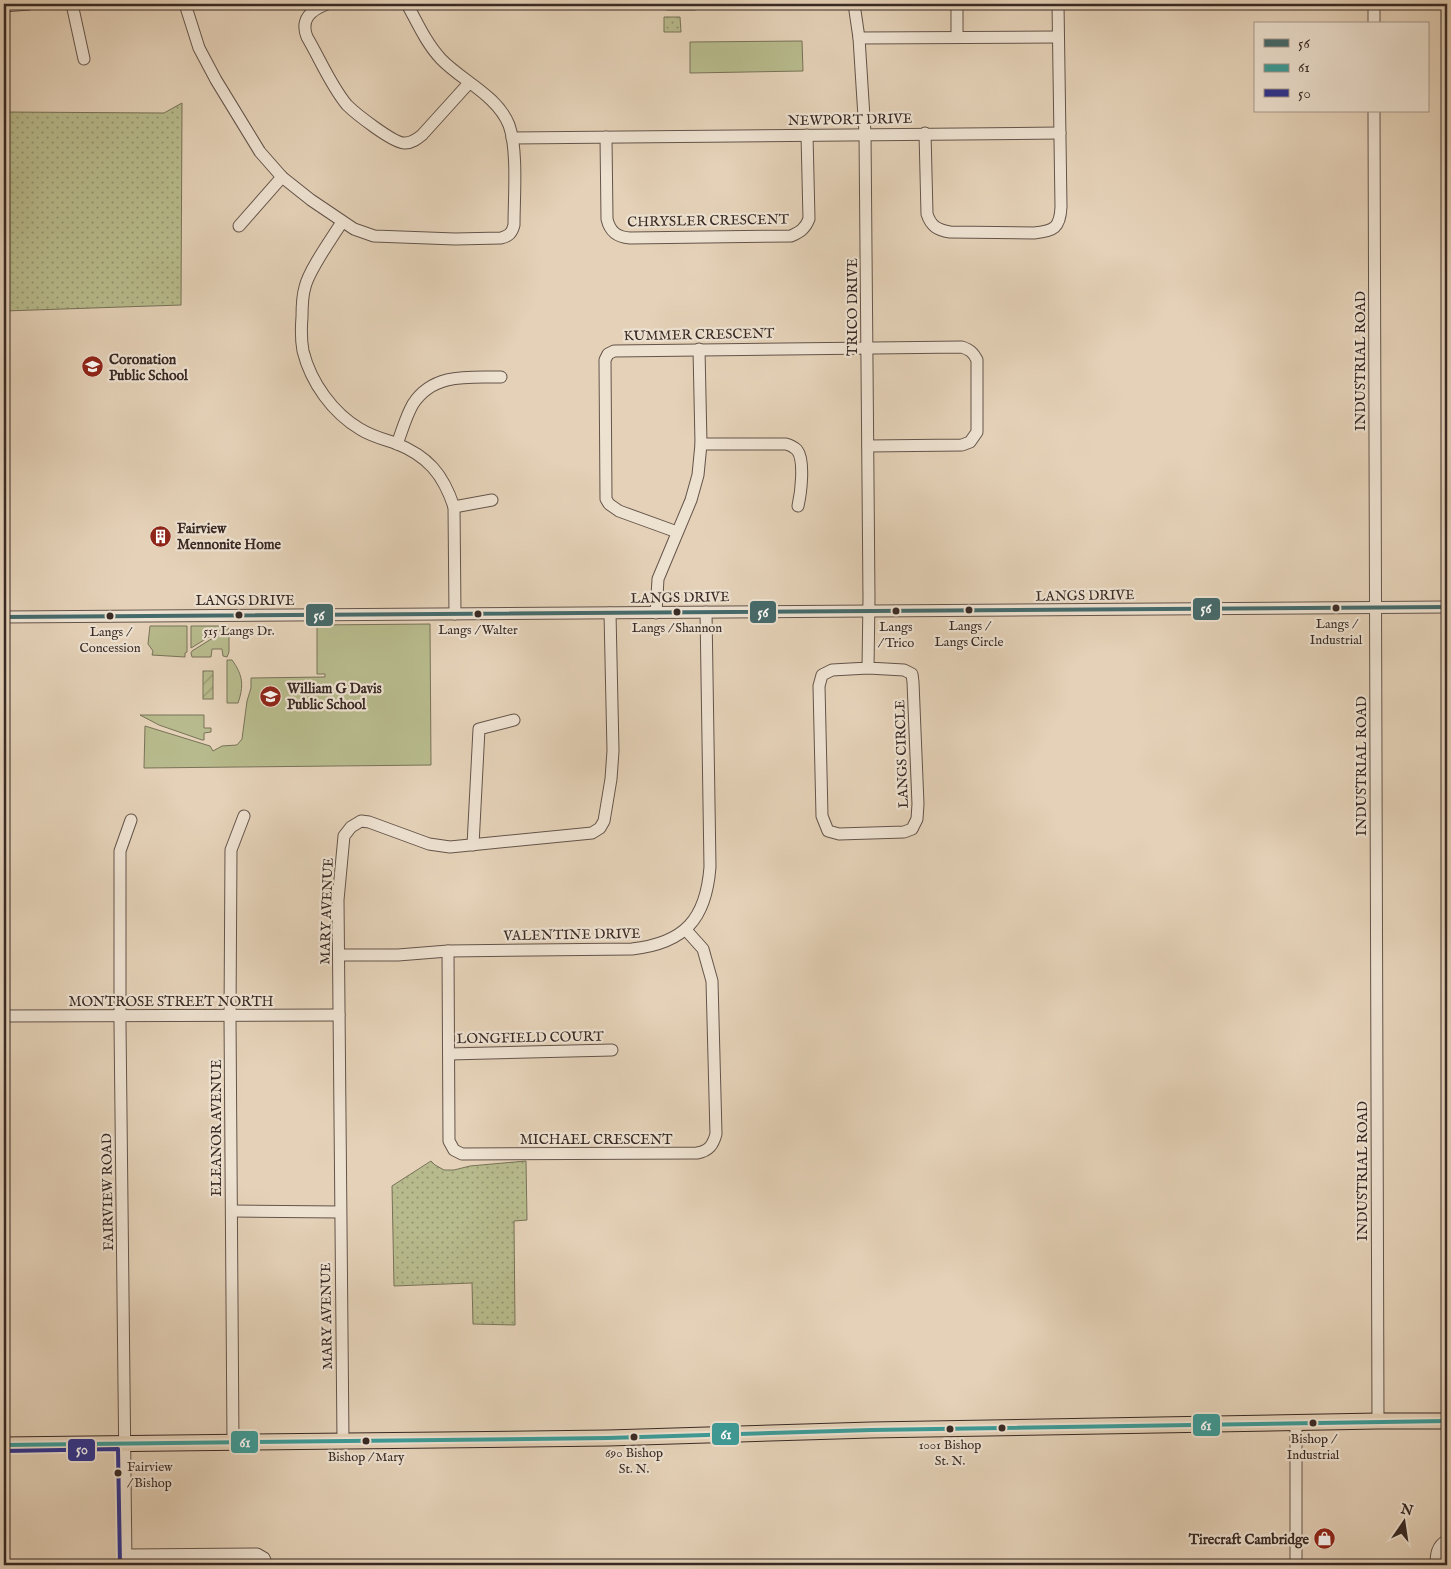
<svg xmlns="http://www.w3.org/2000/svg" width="1451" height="1569" viewBox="0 0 1451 1569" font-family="'IM FELL English',serif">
	<defs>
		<pattern id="park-dots" width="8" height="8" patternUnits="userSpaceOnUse" patternTransform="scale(1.25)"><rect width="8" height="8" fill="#b7ba8c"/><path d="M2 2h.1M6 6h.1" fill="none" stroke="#969772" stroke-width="1.8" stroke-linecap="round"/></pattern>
		<pattern id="garden-furrows" width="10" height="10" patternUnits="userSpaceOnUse" patternTransform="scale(1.25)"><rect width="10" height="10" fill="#b7ba8c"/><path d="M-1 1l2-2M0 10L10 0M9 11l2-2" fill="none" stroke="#969772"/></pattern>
	</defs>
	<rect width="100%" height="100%" fill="#e4d1b7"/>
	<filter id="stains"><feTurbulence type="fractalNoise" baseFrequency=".004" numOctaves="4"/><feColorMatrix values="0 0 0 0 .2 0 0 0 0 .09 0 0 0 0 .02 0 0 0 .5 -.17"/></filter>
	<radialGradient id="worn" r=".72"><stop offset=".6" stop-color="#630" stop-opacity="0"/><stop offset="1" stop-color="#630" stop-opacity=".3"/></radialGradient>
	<g fill="#b7ba8c" stroke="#787258">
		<rect x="667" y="4" width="28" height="6"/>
		<polygon points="802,41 803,71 690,73 690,42"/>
		<polygon points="430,624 431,765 144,768 145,726 210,746 213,751 222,746 237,745 242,739 247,701 251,688 251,678 325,677 325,674 317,674 317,625"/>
		<polygon points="150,626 187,626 187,652 185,653 185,657 152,655 153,651 148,644"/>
		<polygon points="191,626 227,626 191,648"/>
		<polygon points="229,628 229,652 227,657 223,656 222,649 212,649 211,657 192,657 191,653 192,651"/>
		<path d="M227 660H232C243 675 244 686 238 703H227Z"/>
		<polygon points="140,715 204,715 204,728 211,728 211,732 204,733 204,740 202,740 159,725"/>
	</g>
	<g fill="url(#park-dots)" stroke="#787258">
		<polygon points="664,17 680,17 681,32 664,32"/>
		<polygon points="182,103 181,305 4,311 4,112 164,113"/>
		<polygon points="431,1161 435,1165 444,1170 454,1170 470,1166 526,1161 527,1220 514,1221 515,1325 473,1324 472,1283 394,1286 392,1186"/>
	</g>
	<rect fill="url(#garden-furrows)" stroke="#787258" x="203" y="671" width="10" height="28"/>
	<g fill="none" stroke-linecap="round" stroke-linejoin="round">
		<defs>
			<g id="minor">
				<polyline points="72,4 84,59"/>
				<path d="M185 4 199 48 216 80 260 152 282 177 311 200 354 229 374 236 455 239 501 238C509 236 512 233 514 225 514 197 518 150 509 125 497 95 462 81 441 59 426 43 417 22 407 4"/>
				<path d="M327 4C311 10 300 19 307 37 320 59 331 86 347 105 355 113 394 144 405 143 412 143 417 139 422 135L469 83"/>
				<polyline points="854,4 859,38 865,133 869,598 868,668 904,670 912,674 913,682 918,804 917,819 912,829 904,832 839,834 828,831 822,816 819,686 822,675 832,670 868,668"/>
				<polyline points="957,4 957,36"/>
				<polyline points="1374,4 1374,24"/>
				<polyline points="4,6 29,4"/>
				<polyline points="859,38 1058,37"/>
				<polyline points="1374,111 1378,1421"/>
				<path d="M925 133 927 214C931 226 937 230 950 232L1034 233C1054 231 1060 228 1061 207L1058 4"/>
				<path d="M606 137 607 219C610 232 617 237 630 238L791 236C800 232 805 229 809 219L807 135"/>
				<polyline points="512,138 1060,133"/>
				<path d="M342 222C332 238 309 270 305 287 302 297 302 307 302 317 301 329 301 340 303 351 311 383 333 413 360 429 371 436 383 439 395 443 428 456 443 474 454 507L455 614"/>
				<polyline points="239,226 282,177"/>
				<path d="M397 444C402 431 406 416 413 404 433 373 468 377 501 377"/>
				<path d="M701 444H786C790 445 794 447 797 450 805 460 801 493 798 506"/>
				<polyline points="454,507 492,500"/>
				<path d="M677 532 619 511 609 504 606 499 605 360 608 354 614 351 962 347C970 350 973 352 977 360V432L970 442 962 445 868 446"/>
				<polyline points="656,613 658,579 691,500 698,475 701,444 699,349"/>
				<polyline points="4,617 1447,607"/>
				<polyline points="473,845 479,729 514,720"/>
				<path d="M448 951 449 1141 454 1150 462 1154 697 1153C709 1151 713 1145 716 1134L712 981 703 949 686 930"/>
				<path d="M340 955H398L448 951 632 949C685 943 706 919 710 867L706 612"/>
				<polyline points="4,1016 339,1015"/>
				<polyline points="449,1054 612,1050"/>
				<polyline points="232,1211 340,1212"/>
				<polyline points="343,1441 338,900 344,836 351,827 361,821 369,822 429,844 450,847 592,833 600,828 604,821 611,779 613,751 610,613"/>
				<polyline points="233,1443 230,1017 231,850 244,816"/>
				<polyline points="126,1555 257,1554 264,1558 267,1565"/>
				<polyline points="126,1565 120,1024 120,851 131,820"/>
				<polyline points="1296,1565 1296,1423"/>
				<path d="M1436 1565C1436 1554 1437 1546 1447 1540"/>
			</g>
			<polyline id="major" points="4,1445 608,1438 871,1430 1378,1421 1447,1421"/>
		</defs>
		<use href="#minor" stroke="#64544a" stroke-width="13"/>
		<use href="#major" stroke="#392a25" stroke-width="17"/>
		<use href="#minor" stroke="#ede1d0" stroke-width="11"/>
		<use href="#major" stroke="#e4d1b7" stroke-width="15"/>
		<defs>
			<polyline id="bus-1" points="4,617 1447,607"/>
			<polyline id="bus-2" points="4,1445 608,1438 871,1430 1447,1421"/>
			<polyline id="bus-3" points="4,1451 118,1449 120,1565"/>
		</defs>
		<use href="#bus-1" stroke="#ede1d0" stroke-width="8"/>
		<use href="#bus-2" stroke="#ede1d0" stroke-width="8"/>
		<use href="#bus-3" stroke="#ede1d0" stroke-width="8"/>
		<use href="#bus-1" stroke="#456a6b" stroke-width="4"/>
		<use href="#bus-2" stroke="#3c9b97" stroke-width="4"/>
		<use href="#bus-3" stroke="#2e3491" stroke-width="4"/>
	</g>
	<defs>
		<symbol id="school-disc" viewBox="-11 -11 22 22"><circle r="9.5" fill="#8f2418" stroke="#ede1d0"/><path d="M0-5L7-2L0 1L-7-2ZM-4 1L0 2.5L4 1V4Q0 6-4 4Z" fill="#fff"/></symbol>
		<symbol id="building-disc" viewBox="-11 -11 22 22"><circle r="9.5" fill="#8f2418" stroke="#ede1d0"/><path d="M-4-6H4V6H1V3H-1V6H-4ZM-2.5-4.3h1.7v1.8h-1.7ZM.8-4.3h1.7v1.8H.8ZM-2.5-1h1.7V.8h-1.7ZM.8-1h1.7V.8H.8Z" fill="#fff"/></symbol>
		<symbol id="shop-disc" viewBox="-11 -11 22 22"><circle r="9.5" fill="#8f2418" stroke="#ede1d0"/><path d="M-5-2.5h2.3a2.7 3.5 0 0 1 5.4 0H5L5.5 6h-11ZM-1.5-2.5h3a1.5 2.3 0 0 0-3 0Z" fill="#fff"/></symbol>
	</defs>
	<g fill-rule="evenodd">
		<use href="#school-disc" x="80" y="354" width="25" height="25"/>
		<use href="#building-disc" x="148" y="524" width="25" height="25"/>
		<use href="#school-disc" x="258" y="684" width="25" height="25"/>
		<use href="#shop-disc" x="1312" y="1526" width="25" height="25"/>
	</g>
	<g fill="#392a25" stroke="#ede1d0" stroke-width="2">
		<circle cx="1336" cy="608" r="4.5"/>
		<circle cx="969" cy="610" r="4.5"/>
		<circle cx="896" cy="611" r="4.5"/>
		<circle cx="677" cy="612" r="4.5"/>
		<circle cx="478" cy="614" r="4.5"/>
		<circle cx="239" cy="615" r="4.5"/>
		<circle cx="110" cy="616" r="4.5"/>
		<circle cx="1313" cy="1423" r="4.5"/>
		<circle cx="1002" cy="1428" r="4.5"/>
		<circle cx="950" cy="1429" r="4.5"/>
		<circle cx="634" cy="1437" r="4.5"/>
		<circle cx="366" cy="1441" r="4.5"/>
		<circle cx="118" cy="1473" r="4.5"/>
	</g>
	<g text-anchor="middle" stroke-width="4.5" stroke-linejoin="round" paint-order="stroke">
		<g font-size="13" fill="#392a25" stroke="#ede1d0">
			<text x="1336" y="628">Langs /<tspan x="1336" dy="16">Industrial</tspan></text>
			<text x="969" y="630">Langs /<tspan x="969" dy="16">Langs Circle</tspan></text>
			<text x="896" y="631">Langs<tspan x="896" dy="16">/ Trico</tspan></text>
			<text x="677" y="632">Langs / Shannon</text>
			<text x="478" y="634">Langs / Walter</text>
			<text x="239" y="635">515 Langs Dr.</text>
			<text x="110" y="636">Langs /<tspan x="110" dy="16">Concession</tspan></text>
			<text x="1313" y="1443">Bishop /<tspan x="1313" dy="16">Industrial</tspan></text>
			<text x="950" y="1449">1001 Bishop<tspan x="950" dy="16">St. N.</tspan></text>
			<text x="634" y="1457">690 Bishop<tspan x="634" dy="16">St. N.</tspan></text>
			<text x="366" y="1461">Bishop / Mary</text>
			<text x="127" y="1471" text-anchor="start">Fairview<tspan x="127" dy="16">/ Bishop</tspan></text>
		</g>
		<g font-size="14" fill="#392a25" stroke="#ede1d0">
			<text transform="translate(850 119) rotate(-1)" y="5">NEWPORT DRIVE</text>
			<text transform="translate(708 220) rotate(-1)" y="5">CHRYSLER CRESCENT</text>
			<text transform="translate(852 307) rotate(-90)" y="5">TRICO DRIVE</text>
			<text transform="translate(699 334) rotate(-1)" y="5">KUMMER CRESCENT</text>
			<text transform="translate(1360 361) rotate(-90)" y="5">INDUSTRIAL ROAD</text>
			<text transform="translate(1085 595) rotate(-1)" y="5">LANGS DRIVE</text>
			<text transform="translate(680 597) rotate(-1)" y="5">LANGS DRIVE</text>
			<text x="245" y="605">LANGS DRIVE</text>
			<text transform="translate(901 754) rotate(-92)" y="5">LANGS CIRCLE</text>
			<text transform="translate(1361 766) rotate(-90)" y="5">INDUSTRIAL ROAD</text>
			<text transform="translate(326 911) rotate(-88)" y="5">MARY AVENUE</text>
			<text transform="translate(572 934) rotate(-1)" y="5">VALENTINE DRIVE</text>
			<text x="171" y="1006">MONTROSE STREET NORTH</text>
			<text transform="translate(530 1037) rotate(-1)" y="5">LONGFIELD COURT</text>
			<text transform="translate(216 1128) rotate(-90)" y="5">ELEANOR AVENUE</text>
			<text x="596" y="1144">MICHAEL CRESCENT</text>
			<text transform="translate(1362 1171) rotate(-90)" y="5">INDUSTRIAL ROAD</text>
			<text transform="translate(107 1192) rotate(-91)" y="5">FAIRVIEW ROAD</text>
			<text transform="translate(326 1316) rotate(-91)" y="5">MARY AVENUE</text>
		</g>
		<g font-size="14" font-weight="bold" fill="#392a25" stroke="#ede1d0" text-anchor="start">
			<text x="109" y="364">Coronation<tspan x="109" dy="16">Public School</tspan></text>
			<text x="177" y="533">Fairview<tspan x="177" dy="16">Mennonite Home</tspan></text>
			<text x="287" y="693">William G Davis<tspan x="287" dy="16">Public School</tspan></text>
			<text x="1309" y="1544" text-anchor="end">Tirecraft Cambridge</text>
		</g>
	</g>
	<g stroke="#ede1d0" stroke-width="2">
		<rect x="1192" y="597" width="29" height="24" rx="5" fill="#456a6b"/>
		<rect x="749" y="600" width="28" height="24" rx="5" fill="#456a6b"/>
		<rect x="305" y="603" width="29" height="24" rx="5" fill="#456a6b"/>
		<rect x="1192" y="1413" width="29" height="24" rx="5" fill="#3c9b97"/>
		<rect x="711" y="1422" width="29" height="24" rx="5" fill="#3c9b97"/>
		<rect x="230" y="1430" width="29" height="24" rx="5" fill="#3c9b97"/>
		<rect x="67" y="1438" width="29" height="24" rx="5" fill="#2e3491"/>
	</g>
	<g font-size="14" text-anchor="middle" font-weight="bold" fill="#fff">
		<text x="1206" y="613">56</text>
		<text x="763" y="617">56</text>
		<text x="319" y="620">56</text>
		<text x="1206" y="1430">61</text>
		<text x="726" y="1439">61</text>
		<text x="245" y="1447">61</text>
		<text x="82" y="1454">50</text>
	</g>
	<rect width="1451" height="1569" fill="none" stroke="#e4d1b7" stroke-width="20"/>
	<rect x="5" y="5" width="1441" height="1559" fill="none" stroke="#392a25" stroke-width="2.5"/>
	<rect x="10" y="10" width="1431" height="1549" fill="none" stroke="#392a25"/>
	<rect x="1254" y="22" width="175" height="90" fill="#ede1d0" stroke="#a5988c"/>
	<rect x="1264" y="39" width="25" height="8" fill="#456a6b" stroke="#a5988c"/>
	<text x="1298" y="48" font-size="15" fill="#392a25">56</text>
	<rect x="1264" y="64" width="25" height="8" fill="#3c9b97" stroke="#a5988c"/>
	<text x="1298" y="72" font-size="15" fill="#392a25">61</text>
	<rect x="1264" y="89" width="25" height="8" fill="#2e3491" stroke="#a5988c"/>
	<text x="1298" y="98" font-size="15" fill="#392a25">50</text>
	<g transform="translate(1404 1522) rotate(13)" stroke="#ede1d0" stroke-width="4" paint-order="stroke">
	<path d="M0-4L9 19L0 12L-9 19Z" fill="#392a25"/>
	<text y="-8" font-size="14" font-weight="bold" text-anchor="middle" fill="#392a25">N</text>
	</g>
	<rect width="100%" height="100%" filter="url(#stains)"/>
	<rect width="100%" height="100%" fill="url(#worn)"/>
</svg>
